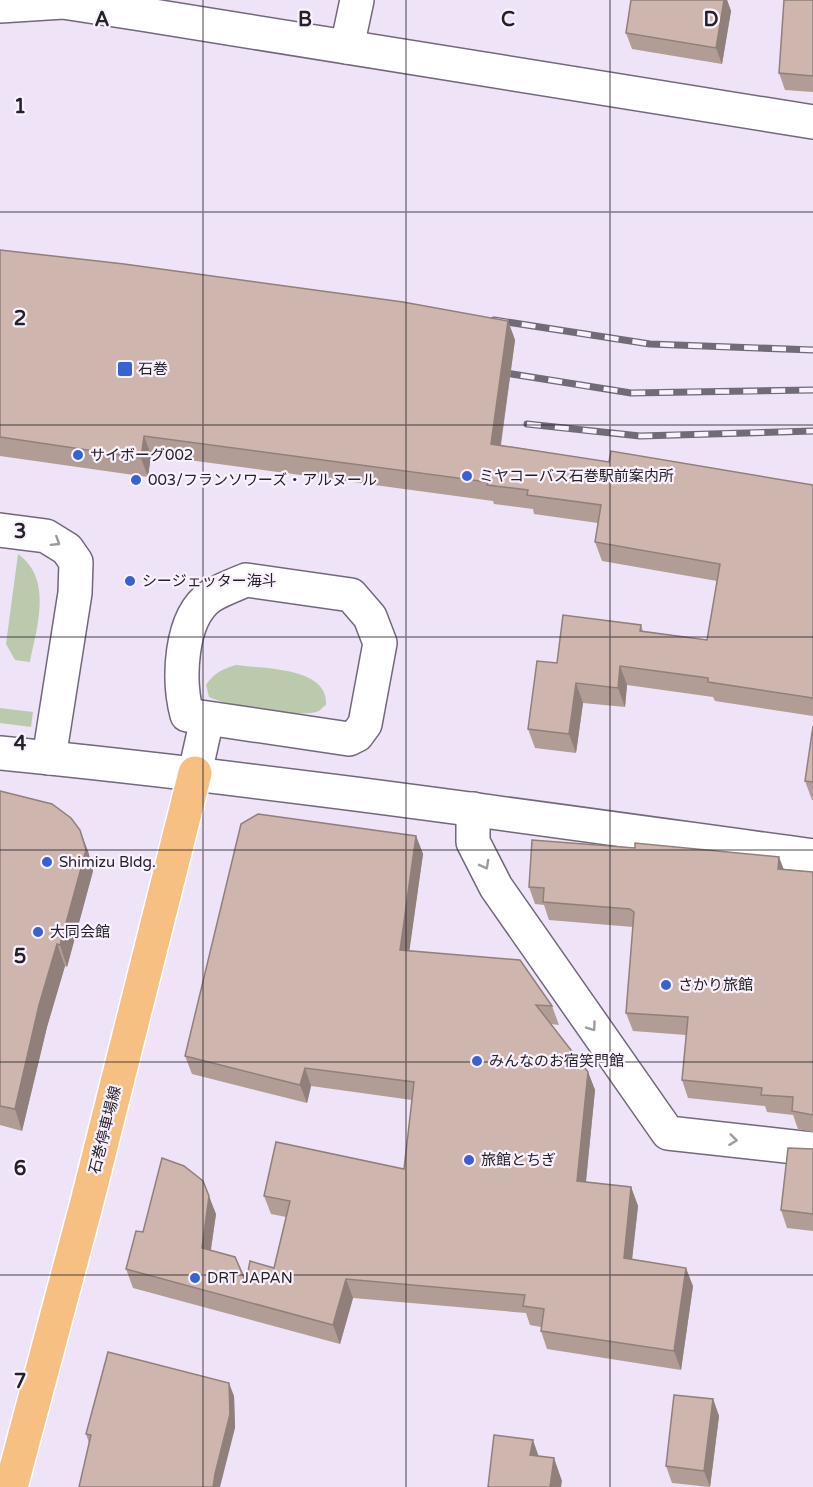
<svg xmlns="http://www.w3.org/2000/svg" width="813" height="1487" viewBox="0 0 813 1487" font-family="'Varela Round','Noto Sans JP',sans-serif">
	<rect width="100%" height="100%" fill="#eee3f7"/>
	<g fill="#bbcaad">
		<path d="M18 554C53 579 37 627 30 662L15 660 6 644Z"/>
		<path d="M236 665C263 669 329 667 326 705 325 705 320 710 319 711 301 719 226 706 209 697L206 685C214 673 222 669 236 665Z"/>
		<polygon points="0,708 33,712 31,727 0,723"/>
	</g>
	<g fill="none" stroke-linecap="round" stroke-linejoin="round">
		<defs>
			<g id="minor">
				<polyline points="0,6 63,2 141,14 813,122"/>
				<polyline points="347,47 357,0"/>
				<polyline points="0,530 46,536 67,549 76,562 75,593 49,758"/>
				<path d="M246 580 351 595 370 617 380 643 365 724 357 735 349 739 187 715C178 681 179 618 211 596 221 590 234 585 246 580Z"/>
				<path d="M0 753C272 780 542 819 813 856"/>
				<polyline points="195,773 207,719"/>
				<polyline points="473,809 473,842 496,887 668,1133 813,1149"/>
			</g>
			<polyline id="major" points="11,1487 87,1202 195,773"/>
		</defs>
		<use href="#minor" stroke="#72687a" stroke-width="36"/>
		<use href="#major" stroke="#fff" stroke-width="36"/>
		<use href="#minor" stroke="#fff" stroke-width="33"/>
		<use href="#major" stroke="#f7c083" stroke-width="33"/>
		<defs>
			<g id="rail">
				<polyline points="494,320 650,344 813,350"/>
				<polyline points="493,371 631,393 813,390"/>
				<polyline points="527,424 640,436 813,431"/>
			</g>
		</defs>
		<use href="#rail" stroke="#716b77" stroke-width="7"/>
		<use href="#rail" stroke="#f9f2fe" stroke-width="4.5" stroke-dasharray="14" stroke-linecap="butt"/>
	</g>
	<g fill="#b19d96">
		<polygon points="631,0 727,0 731,11 722,64 632,49 626,33"/>
		<polygon points="813,0 813,92 785,90 779,73"/>
		<polygon points="0,250 508,321 515,340 501,445 609,462 813,485 813,716 715,701 713,697 627,685 625,707 583,703 576,753 535,748 528,729 557,663 641,625 643,631 707,640 717,581 602,561 595,542 598,523 534,514 533,509 494,504 493,501 151,455 148,477 0,456"/>
		<polygon points="813,726 813,800 812,800 805,781"/>
		<polygon points="0,791 88,851 93,871 67,967 65,966 47,1027 22,1131 0,1125"/>
		<polygon points="416,836 423,854 409,950 552,1006 559,1025 551,1024 588,1072 595,1090 586,1182 631,1187 638,1206 632,1260 693,1286 681,1370 547,1349 541,1331 541,1327 530,1325 526,1313 353,1298 340,1344 133,1288 126,1269 143,1232 216,1214 211,1250 246,1282 274,1268 286,1217 271,1214 264,1196 404,1169 412,1100 311,1086 307,1103 192,1074 185,1056"/>
		<polygon points="784,869 813,872 813,1132 798,1129 793,1115 767,1112 765,1106 688,1098 682,1080 686,1035 633,1031 626,1013 633,927 549,920 544,905 535,904 529,887"/>
		<polygon points="813,1149 813,1231 787,1228 781,1210"/>
		<polygon points="234,1396 235,1428 89,1443 86,1434"/>
		<polygon points="713,1399 719,1416 710,1487 672,1483 666,1466"/>
	</g>
	<g fill="#907f7a">
		<polygon points="724,0 727,0 731,11 722,64 716,48"/>
		<polygon points="508,321 515,340 498,463 491,444"/>
		<polygon points="144,436 151,455 148,477 141,458"/>
		<polygon points="620,666 627,685 625,707 618,688"/>
		<polygon points="576,683 583,703 576,753 569,734"/>
		<polygon points="80,830 88,851 93,871 67,967 60,945"/>
		<polygon points="416,836 423,854 407,968 400,950"/>
		<polygon points="779,857 786,875 778,869"/>
		<polygon points="57,944 65,966 47,1027 22,1131 15,1109 39,1005"/>
		<polygon points="305,1068 311,1086 307,1103 300,1085"/>
		<polygon points="588,1072 595,1090 584,1200 577,1181"/>
		<polygon points="631,1187 638,1206 630,1277 624,1258"/>
		<polygon points="209,1196 216,1214 208,1267 202,1248"/>
		<polygon points="686,1268 693,1286 681,1370 674,1351"/>
		<polygon points="346,1279 353,1298 340,1344 333,1325"/>
		<polygon points="229,1383 234,1396 235,1428 220,1487 213,1487"/>
		<polygon points="713,1399 719,1416 710,1487 704,1471"/>
		<polygon points="533,1440 541,1463 530,1455"/>
		<polygon points="554,1458 562,1481 561,1487 550,1487"/>
	</g>
	<g fill="#ceb6ae" stroke="#907f7a" stroke-width="1.5">
		<polygon points="631,0 724,0 716,48 626,33"/>
		<polygon points="784,0 813,0 813,76 779,73"/>
		<polygon points="0,250 124,264 403,302 508,321 491,444 609,462 611,451 813,485 813,698 708,682 708,678 620,666 618,688 576,683 569,734 528,729 537,661 557,663 563,615 641,625 640,631 707,640 720,564 595,542 601,505 527,495 528,490 487,485 488,482 144,436 141,458 0,437"/>
		<polygon points="813,726 813,782 805,781"/>
		<polygon points="0,791 52,804 71,818 80,830 86,850 60,945 57,944 39,1005 15,1109 0,1106"/>
		<polygon points="258,814 416,836 400,950 520,960 552,1006 536,1005 588,1072 577,1181 631,1187 624,1258 686,1268 674,1351 541,1331 544,1309 523,1306 525,1295 346,1279 333,1325 126,1269 136,1231 143,1232 162,1158 184,1166 203,1181 209,1196 202,1248 235,1257 246,1282 250,1261 274,1268 290,1201 264,1196 276,1142 404,1169 414,1082 305,1068 300,1085 185,1056 241,824"/>
		<polygon points="532,840 635,848 635,843 779,857 778,869 813,872 813,1115 792,1111 793,1097 761,1095 762,1088 682,1080 688,1017 626,1013 634,912 630,909 543,902 544,888 529,887"/>
		<polygon points="788,1148 813,1149 813,1214 781,1210"/>
		<polygon points="108,1352 229,1383 230,1414 215,1474 213,1487 79,1487 91,1435 86,1434"/>
		<polygon points="674,1395 713,1399 704,1471 666,1466"/>
		<polygon points="494,1435 533,1440 530,1455 554,1458 550,1487 488,1487"/>
	</g>
	<defs><path id="oneway-chevron" d="M-2-3.5L2.5 0L-2 3.5" fill="none" stroke-width="1.6" stroke-linecap="round" stroke-linejoin="round" transform="scale(1.5)"/></defs>
	<g stroke="#9d9b9e">
		<use href="#oneway-chevron" transform="translate(56 542) rotate(32)"/>
		<use href="#oneway-chevron" transform="translate(485 865) rotate(62)"/>
		<use href="#oneway-chevron" transform="translate(592 1027) rotate(54)"/>
		<use href="#oneway-chevron" transform="translate(733 1140) rotate(7)"/>
	</g>
	<path fill="none" stroke="#252128" stroke-width="1.5" stroke-opacity="0.55" d="M203 0V1487M406 0V1487M610 0V1487M0 212H813M0 425H813M0 637H813M0 850H813M0 1062H813M0 1275H813"/>
	<g fill="#3762d2" stroke="#f9f2fe" stroke-width="2">
		<rect x="117" y="361" width="16" height="16" rx="3"/>
		<circle cx="78" cy="455" r="6"/>
		<circle cx="467" cy="476" r="6"/>
		<circle cx="136" cy="480" r="6"/>
		<circle cx="130" cy="581" r="6"/>
		<circle cx="47" cy="862" r="6"/>
		<circle cx="38" cy="932" r="6"/>
		<circle cx="666" cy="985" r="6"/>
		<circle cx="477" cy="1061" r="6"/>
		<circle cx="469" cy="1160" r="6"/>
		<circle cx="195" cy="1278" r="6"/>
	</g>
	<g text-anchor="middle" stroke-width="4.5" stroke-linejoin="round" paint-order="stroke">
		<g font-size="15" fill="#252128" stroke="#f9f2fe" text-anchor="start">
			<text x="138" y="374">石巻</text>
			<text x="90" y="460">サイボーグ002</text>
			<text x="479" y="481">ミヤコーバス石巻駅前案内所</text>
			<text x="148" y="485">003/フランソワーズ・アルヌール</text>
			<text x="142" y="586">シージェッター海斗</text>
			<text x="59" y="867">Shimizu Bldg.</text>
			<text x="50" y="937">大同会館</text>
			<text x="678" y="990">さかり旅館</text>
			<text x="489" y="1066">みんなのお宿笑門館</text>
			<text x="481" y="1165">旅館とちぎ</text>
			<text x="207" y="1283">DRT JAPAN</text>
		</g>
		<g font-size="15" fill="#252128" stroke="#f9f2fe">
			<text transform="translate(105 1130) rotate(-76)" y="5">石巻停車場線</text>
		</g>
	</g>
	<g font-size="20" text-anchor="middle" font-weight="bold" fill="#252128" stroke="#f9f2fe" stroke-width="4.5" stroke-linejoin="round" paint-order="stroke">
		<text x="102" y="26">A</text>
		<text x="305" y="26">B</text>
		<text x="508" y="26">C</text>
		<text x="711" y="26">D</text>
		<text x="20" y="113">1</text>
		<text x="20" y="325">2</text>
		<text x="20" y="538">3</text>
		<text x="20" y="750">4</text>
		<text x="20" y="963">5</text>
		<text x="20" y="1175">6</text>
		<text x="20" y="1388">7</text>
	</g>
</svg>
